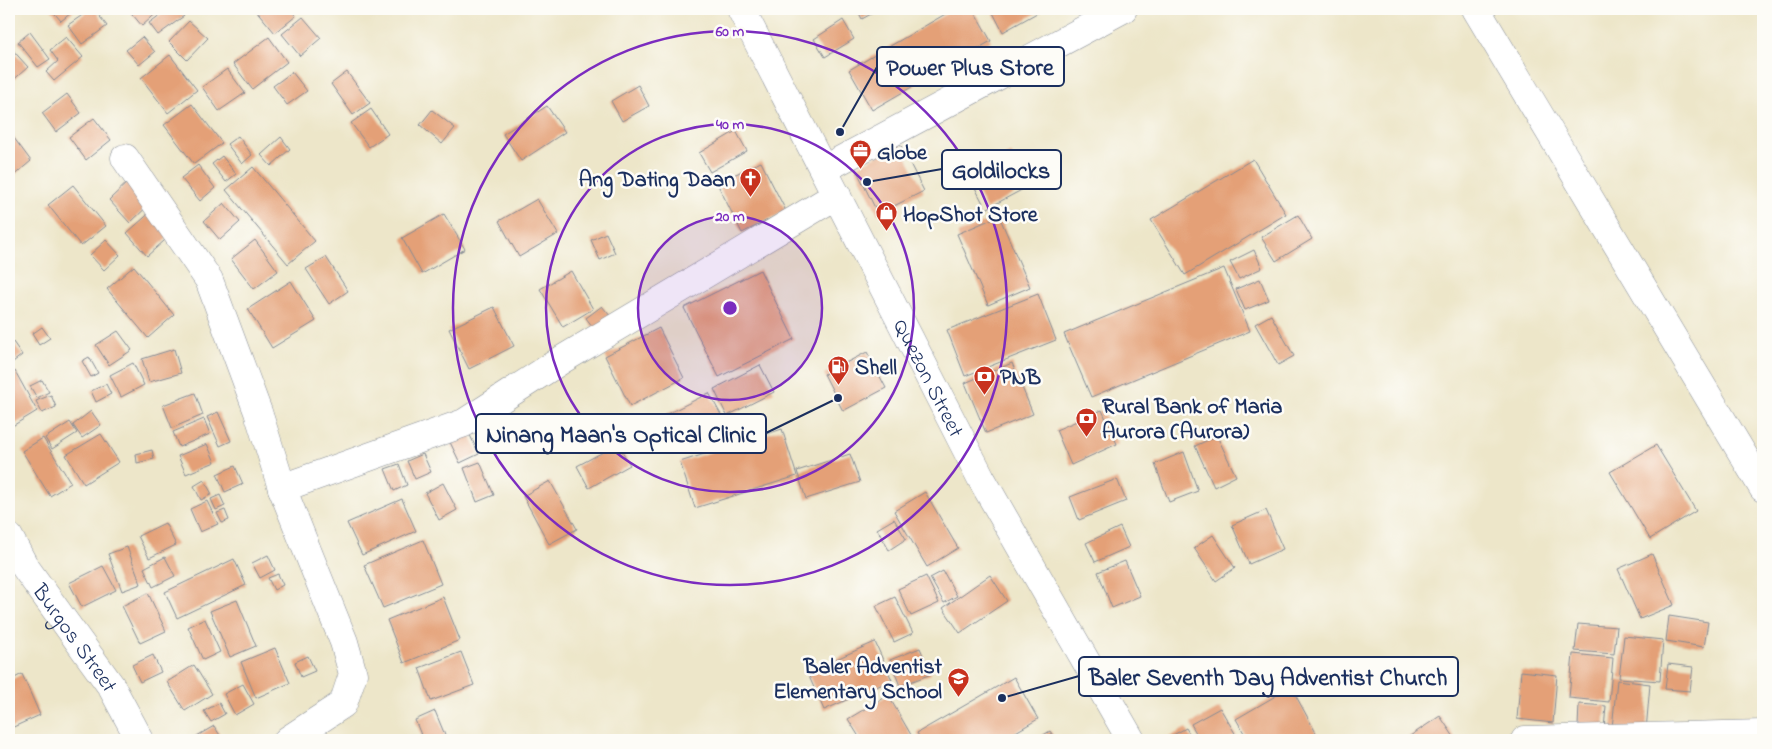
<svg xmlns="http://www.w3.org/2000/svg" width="1772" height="749" viewBox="0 0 1772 749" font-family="'Indie Flower',sans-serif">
	<rect width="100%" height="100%" fill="#fdfcf7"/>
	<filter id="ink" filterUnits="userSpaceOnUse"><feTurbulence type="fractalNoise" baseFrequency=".02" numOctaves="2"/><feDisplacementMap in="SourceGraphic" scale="10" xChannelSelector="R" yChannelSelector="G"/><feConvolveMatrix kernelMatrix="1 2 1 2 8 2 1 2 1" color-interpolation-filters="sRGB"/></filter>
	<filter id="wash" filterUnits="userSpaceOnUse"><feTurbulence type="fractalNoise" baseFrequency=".0096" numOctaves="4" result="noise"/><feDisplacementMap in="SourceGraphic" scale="20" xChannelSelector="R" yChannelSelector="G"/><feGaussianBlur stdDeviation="1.12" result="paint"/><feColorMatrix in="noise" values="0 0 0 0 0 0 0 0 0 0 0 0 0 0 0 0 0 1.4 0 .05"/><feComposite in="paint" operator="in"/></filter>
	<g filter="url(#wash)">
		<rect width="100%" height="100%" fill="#ede6c9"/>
		<g id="blocks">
			<g fill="#e4a077">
				<polygon points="51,9 76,9 61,21"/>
				<polygon points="91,9 94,9 107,26 82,44 68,25"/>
				<polygon points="128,9 161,9 142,26"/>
				<polygon points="168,9 179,9 184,16 158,35 149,23"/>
				<polygon points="255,9 290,9 296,16 275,33"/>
				<polygon points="857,9 880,9 862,19"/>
				<polygon points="954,9 973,9 991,41 872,110 849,70"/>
				<polygon points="991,9 1044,9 1003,32"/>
				<polygon points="303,17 321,38 300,56 282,34"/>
				<polygon points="843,20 854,39 825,57 814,39"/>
				<polygon points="189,21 208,38 187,60 169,42"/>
				<polygon points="30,32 50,59 38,67 18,42"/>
				<polygon points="66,37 83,57 54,81 46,72 58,61 50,50"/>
				<polygon points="142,37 155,52 139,65 126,50"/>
				<polygon points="269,37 287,62 252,89 233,64"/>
				<polygon points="9,46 28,67 9,84"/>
				<polygon points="170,55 197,90 168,113 141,78"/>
				<polygon points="227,69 245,93 219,111 202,87"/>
				<polygon points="292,72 307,91 287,105 273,86"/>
				<polygon points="347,72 370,103 353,115 331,84"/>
				<polygon points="638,85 649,106 622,121 611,101"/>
				<polygon points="67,94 81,113 56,132 42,113"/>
				<polygon points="192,104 222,143 194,164 164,125"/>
				<polygon points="547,106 565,132 521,161 503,134"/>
				<polygon points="371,109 388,134 369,147 351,123"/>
				<polygon points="432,110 455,128 442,144 420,125"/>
				<polygon points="94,118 111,140 86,160 69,137"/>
				<polygon points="736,131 747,151 710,172 699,153"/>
				<polygon points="11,134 31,161 12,177 9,173 9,136"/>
				<polygon points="238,136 252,155 242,164 227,144"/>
				<polygon points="281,137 290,149 271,166 261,155"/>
				<polygon points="900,144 924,191 878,214 855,167"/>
				<polygon points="1011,153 1029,186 986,209 969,176"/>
				<polygon points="222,156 236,174 226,182 212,164"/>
				<polygon points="1253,159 1286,214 1185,275 1151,220"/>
				<polygon points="761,162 786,211 742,233 717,183"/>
				<polygon points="198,165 215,188 200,201 181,178"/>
				<polygon points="253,167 315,241 288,264 226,190"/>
				<polygon points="133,177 154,200 130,223 109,200"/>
				<polygon points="73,185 106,226 81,246 48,205"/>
				<polygon points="537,199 558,234 519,257 499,221"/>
				<polygon points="224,203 240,222 220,240 204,221"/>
				<polygon points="153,210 173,233 147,256 127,233"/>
				<polygon points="444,214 465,249 422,274 402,238"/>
				<polygon points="1298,215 1312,239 1276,261 1261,237"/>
				<polygon points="999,216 1030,287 988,305 957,234"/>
				<polygon points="606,233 615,253 600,260 591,240"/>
				<polygon points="106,240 120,255 104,270 90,255"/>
				<polygon points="255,240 278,271 254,289 231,259"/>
				<polygon points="1254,250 1262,268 1239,279 1230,262"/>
				<polygon points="326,257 348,291 329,304 306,269"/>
				<polygon points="134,266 174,315 148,338 107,289"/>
				<polygon points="1224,268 1250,331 1091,397 1064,334"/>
				<polygon points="760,270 794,339 719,377 684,308"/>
				<polygon points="571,271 593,309 563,327 540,289"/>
				<polygon points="1260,279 1269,300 1245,310 1236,289"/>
				<polygon points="291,281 316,321 272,348 248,309"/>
				<polygon points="1038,294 1056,340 965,376 947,330"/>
				<polygon points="602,306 615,322 599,335 586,318"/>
				<polygon points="494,307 514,346 469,369 449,329"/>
				<polygon points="1271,315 1294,356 1278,365 1255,324"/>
				<polygon points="42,327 50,338 39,345 32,334"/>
				<polygon points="659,328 684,378 630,406 605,356"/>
				<polygon points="118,331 132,350 109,365 96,345"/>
				<polygon points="13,342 22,355 9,365 9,344"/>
				<polygon points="174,349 181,373 149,382 142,359"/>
				<polygon points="867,352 886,388 843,411 824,374"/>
				<polygon points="89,357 98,373 91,377 82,361"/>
				<polygon points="133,363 144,385 121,397 110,375"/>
				<polygon points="1012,363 1033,414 986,433 965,383"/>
				<polygon points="760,365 774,392 727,416 714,389"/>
				<polygon points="15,371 37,411 9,428 9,374"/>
				<polygon points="42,380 49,392 37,398 30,386"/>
				<polygon points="106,384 111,394 96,402 91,391"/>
				<polygon points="195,393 203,415 172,428 163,405"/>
				<polygon points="709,393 725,422 680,445 665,415"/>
				<polygon points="51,395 56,407 42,413 36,401"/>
				<polygon points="1102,410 1117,444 1071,465 1056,430"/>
				<polygon points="91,411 101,425 82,438 73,425"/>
				<polygon points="218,412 231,441 220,446 207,417"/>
				<polygon points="204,419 210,434 179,447 173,432"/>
				<polygon points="70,422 77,433 52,449 45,438"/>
				<polygon points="782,429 797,476 695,508 680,462"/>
				<polygon points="468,431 479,454 460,463 449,440"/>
				<polygon points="101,434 119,462 84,484 66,455"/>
				<polygon points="1217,436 1236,476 1214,487 1195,446"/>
				<polygon points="43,438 71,483 50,496 22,451"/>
				<polygon points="207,444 215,462 186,474 178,456"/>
				<polygon points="618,444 630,465 589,488 577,466"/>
				<polygon points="1656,445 1696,511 1650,539 1610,472"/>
				<polygon points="152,450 154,459 137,463 136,454"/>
				<polygon points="1184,452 1198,491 1169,502 1155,464"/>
				<polygon points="423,454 431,472 415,479 407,461"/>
				<polygon points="850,454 860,482 806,499 797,471"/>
				<polygon points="480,462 494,495 477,502 464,468"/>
				<polygon points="399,464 407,485 394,491 385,469"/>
				<polygon points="235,466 243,484 225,492 217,474"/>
				<polygon points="1117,479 1126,501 1079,520 1070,497"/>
				<polygon points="204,480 212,494 201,500 194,486"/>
				<polygon points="550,481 577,529 549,544 523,496"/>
				<polygon points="443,483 457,510 439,520 425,493"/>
				<polygon points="925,492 958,548 927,567 894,511"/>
				<polygon points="220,495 225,506 216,510 211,499"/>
				<polygon points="402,499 416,531 362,555 347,523"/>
				<polygon points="207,501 218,524 200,532 190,509"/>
				<polygon points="225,510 229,520 222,523 217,513"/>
				<polygon points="1266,510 1283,549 1249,564 1232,525"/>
				<polygon points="894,519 906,539 889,550 877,529"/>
				<polygon points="165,523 176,545 149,558 138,536"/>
				<polygon points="1120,527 1129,547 1095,562 1086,543"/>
				<polygon points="1213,535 1235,568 1216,581 1194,548"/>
				<polygon points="423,540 441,584 383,608 364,565"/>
				<polygon points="127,547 141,584 122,591 108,554"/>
				<polygon points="1652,554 1674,605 1640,619 1618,569"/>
				<polygon points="268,555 275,570 260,578 252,563"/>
				<polygon points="165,557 175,576 153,587 144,568"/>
				<polygon points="234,559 246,585 177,618 165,592"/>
				<polygon points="1125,561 1140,596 1112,608 1098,572"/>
				<polygon points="103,566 116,590 82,607 69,583"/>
				<polygon points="943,571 957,596 944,603 930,578"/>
				<polygon points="278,574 283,585 274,590 268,578"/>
				<polygon points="990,575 1007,601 960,633 943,608"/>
				<polygon points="926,576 939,603 911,616 898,589"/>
				<polygon points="148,593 166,631 140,643 122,606"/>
				<polygon points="443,597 460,640 404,663 387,620"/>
				<polygon points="895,597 913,633 894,642 876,606"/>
				<polygon points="237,600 256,646 230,657 210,611"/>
				<polygon points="1669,616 1708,622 1704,647 1666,641"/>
				<polygon points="205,619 220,652 203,660 188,627"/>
				<polygon points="1578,624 1617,627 1614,654 1575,651"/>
				<polygon points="1624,636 1663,640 1660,681 1619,678"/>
				<polygon points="875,642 892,680 824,710 807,672"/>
				<polygon points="275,648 290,683 256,698 241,662"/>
				<polygon points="920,648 931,674 900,686 890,660"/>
				<polygon points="461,652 474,685 431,701 419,668"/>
				<polygon points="1573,654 1613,658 1609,702 1569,698"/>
				<polygon points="153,655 161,672 140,682 132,665"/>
				<polygon points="308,656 315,671 301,677 295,662"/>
				<polygon points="1668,664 1693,667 1690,691 1665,689"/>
				<polygon points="194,665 212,694 185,711 167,682"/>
				<polygon points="1521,671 1557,675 1553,723 1517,719"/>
				<polygon points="22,674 40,715 9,729 9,681"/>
				<polygon points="1014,677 1038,719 1002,740 921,740 917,733"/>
				<polygon points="1617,680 1650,684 1646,731 1612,728"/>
				<polygon points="243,684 254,704 235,715 224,694"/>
				<polygon points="1291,687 1320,740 1248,740 1236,719"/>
				<polygon points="888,695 914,740 861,740 848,719"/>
				<polygon points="219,703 225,714 211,722 204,711"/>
				<polygon points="1579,704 1606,706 1604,729 1578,727"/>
				<polygon points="1220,708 1236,735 1227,740 1200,740 1191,724"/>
				<polygon points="435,711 447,740 423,740 415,720"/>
				<polygon points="1440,716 1456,740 1404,740"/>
				<polygon points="214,726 223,740 190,740"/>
				<polygon points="1186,728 1193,740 1164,740"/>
				<polygon points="1050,731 1056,740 1035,740"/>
			</g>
		</g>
	</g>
	<g filter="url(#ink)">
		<use href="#blocks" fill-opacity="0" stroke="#848a94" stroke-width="1"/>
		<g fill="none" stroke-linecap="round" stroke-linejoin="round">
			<defs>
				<g id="minor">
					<polyline points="1476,9 1763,488"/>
					<polyline points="125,158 209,280 258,412 282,488 344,642 353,674 343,704 288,740"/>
					<polyline points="824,169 1123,9"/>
					<polyline points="282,488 464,423 563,359 837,195"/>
					<path id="s1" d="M9 537 25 567 111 686 140 740"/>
					<polyline points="1525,740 1763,734"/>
				</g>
				<g id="primary">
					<path id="s2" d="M741 9 981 478 1131 740"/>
				</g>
			</defs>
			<use href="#minor" stroke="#848a94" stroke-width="29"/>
			<use href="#primary" stroke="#848a94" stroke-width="29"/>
			<use href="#minor" stroke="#fff" stroke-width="28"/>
			<use href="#primary" stroke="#fff" stroke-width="28"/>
		</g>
	</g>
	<circle cx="730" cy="308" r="92" fill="#7b2cbf" fill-opacity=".12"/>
	<g fill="none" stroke="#7b2cbf" stroke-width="2.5">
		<circle cx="730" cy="308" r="92"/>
		<circle cx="730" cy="308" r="184"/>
		<circle cx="730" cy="308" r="277"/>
	</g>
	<defs>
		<symbol id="office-pin" viewBox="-11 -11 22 30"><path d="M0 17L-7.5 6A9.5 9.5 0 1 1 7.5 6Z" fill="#c8321e" stroke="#fdfcf7"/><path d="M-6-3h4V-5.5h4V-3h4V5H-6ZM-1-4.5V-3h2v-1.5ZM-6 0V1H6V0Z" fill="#fff"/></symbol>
		<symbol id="church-pin" viewBox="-11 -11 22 30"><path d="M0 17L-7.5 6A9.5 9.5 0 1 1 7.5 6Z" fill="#c8321e" stroke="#fdfcf7"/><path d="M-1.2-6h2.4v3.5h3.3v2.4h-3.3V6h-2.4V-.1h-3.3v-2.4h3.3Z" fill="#fff"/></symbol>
		<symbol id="shop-pin" viewBox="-11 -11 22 30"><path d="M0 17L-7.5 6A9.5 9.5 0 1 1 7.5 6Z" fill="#c8321e" stroke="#fdfcf7"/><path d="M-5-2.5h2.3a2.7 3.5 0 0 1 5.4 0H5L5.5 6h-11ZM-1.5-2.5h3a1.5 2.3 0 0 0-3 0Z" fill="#fff"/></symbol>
		<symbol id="fuel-pin" viewBox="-11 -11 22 30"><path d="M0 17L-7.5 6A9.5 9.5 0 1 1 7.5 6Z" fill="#c8321e" stroke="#fdfcf7"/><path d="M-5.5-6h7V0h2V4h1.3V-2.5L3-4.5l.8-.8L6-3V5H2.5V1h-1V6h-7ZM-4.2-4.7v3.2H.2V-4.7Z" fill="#fff"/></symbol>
		<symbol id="bank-pin" viewBox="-11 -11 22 30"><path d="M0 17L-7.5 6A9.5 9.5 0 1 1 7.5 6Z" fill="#c8321e" stroke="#fdfcf7"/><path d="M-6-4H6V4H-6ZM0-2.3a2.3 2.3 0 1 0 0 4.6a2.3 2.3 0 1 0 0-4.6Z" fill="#fff"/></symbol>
		<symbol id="school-pin" viewBox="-11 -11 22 30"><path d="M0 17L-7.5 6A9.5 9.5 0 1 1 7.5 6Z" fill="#c8321e" stroke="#fdfcf7"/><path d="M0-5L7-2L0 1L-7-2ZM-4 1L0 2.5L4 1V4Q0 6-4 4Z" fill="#fff"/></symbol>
	</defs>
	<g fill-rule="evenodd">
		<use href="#office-pin" x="848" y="138" width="25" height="34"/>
		<use href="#church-pin" x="738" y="166" width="25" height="34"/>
		<use href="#shop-pin" x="874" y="200" width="25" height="34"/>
		<use href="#fuel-pin" x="826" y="354" width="25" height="34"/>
		<use href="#bank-pin" x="972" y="364" width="25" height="34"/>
		<use href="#bank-pin" x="1074" y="406" width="25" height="34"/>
		<use href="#school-pin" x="946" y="666" width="25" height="34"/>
	</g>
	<g text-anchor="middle" stroke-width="5" stroke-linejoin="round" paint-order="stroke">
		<g font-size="22" font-weight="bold" fill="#1b2f5e" stroke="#fdfcf7" text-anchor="start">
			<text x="877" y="159">Globe</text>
			<text x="735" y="186" text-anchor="end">Ang Dating Daan</text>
			<text x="903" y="221">HopShot Store</text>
			<text x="855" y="374">Shell</text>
			<text x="1000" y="384">PNB</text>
			<text x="1102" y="413">Rural Bank of Maria<tspan x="1102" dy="25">Aurora (Aurora)</tspan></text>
			<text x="942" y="673" text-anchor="end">Baler Adventist<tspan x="942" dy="25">Elementary School</tspan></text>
		</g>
		<g font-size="22" fill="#1b2f5e" stroke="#fdfcf7">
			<text dy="8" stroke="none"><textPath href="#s2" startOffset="414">Quezon Street</textPath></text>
			<text dy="8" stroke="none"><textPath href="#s1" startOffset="121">Burgos Street</textPath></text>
		</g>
	</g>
	<circle cx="730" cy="308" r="8" fill="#7b2cbf" stroke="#fdfcf7" stroke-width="2.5"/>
	<g font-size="15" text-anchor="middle" font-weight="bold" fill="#7b2cbf" stroke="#fdfcf7" stroke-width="5" stroke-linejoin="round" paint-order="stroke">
		<text x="730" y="36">60 m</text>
		<text x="730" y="129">40 m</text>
		<text x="730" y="221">20 m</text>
	</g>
	<path fill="none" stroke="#1b2f5e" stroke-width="2" d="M840 132L877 67M867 182L942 169M838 398L766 433M1002 698L1079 676"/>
	<g fill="#1b2f5e" stroke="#fdfcf7" stroke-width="2">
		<circle cx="840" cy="132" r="5"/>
		<circle cx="867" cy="182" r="5"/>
		<circle cx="838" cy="398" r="5"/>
		<circle cx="1002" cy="698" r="5"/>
	</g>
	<g fill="#fdfcf7" stroke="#1b2f5e" stroke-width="2">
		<rect x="877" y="47" width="187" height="39" rx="5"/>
		<rect x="942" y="150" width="119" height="39" rx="5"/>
		<rect x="476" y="414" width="290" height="39" rx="5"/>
		<rect x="1079" y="657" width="379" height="39" rx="5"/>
	</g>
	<g font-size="24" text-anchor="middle" font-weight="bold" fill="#1b2f5e">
		<text x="970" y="75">Power Plus Store</text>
		<text x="1001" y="178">Goldilocks</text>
		<text x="621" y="442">Ninang Maan's Optical Clinic</text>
		<text x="1268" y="685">Baler Seventh Day Adventist Church</text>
	</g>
	<rect width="1772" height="749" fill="none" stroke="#fdfcf7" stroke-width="30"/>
</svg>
